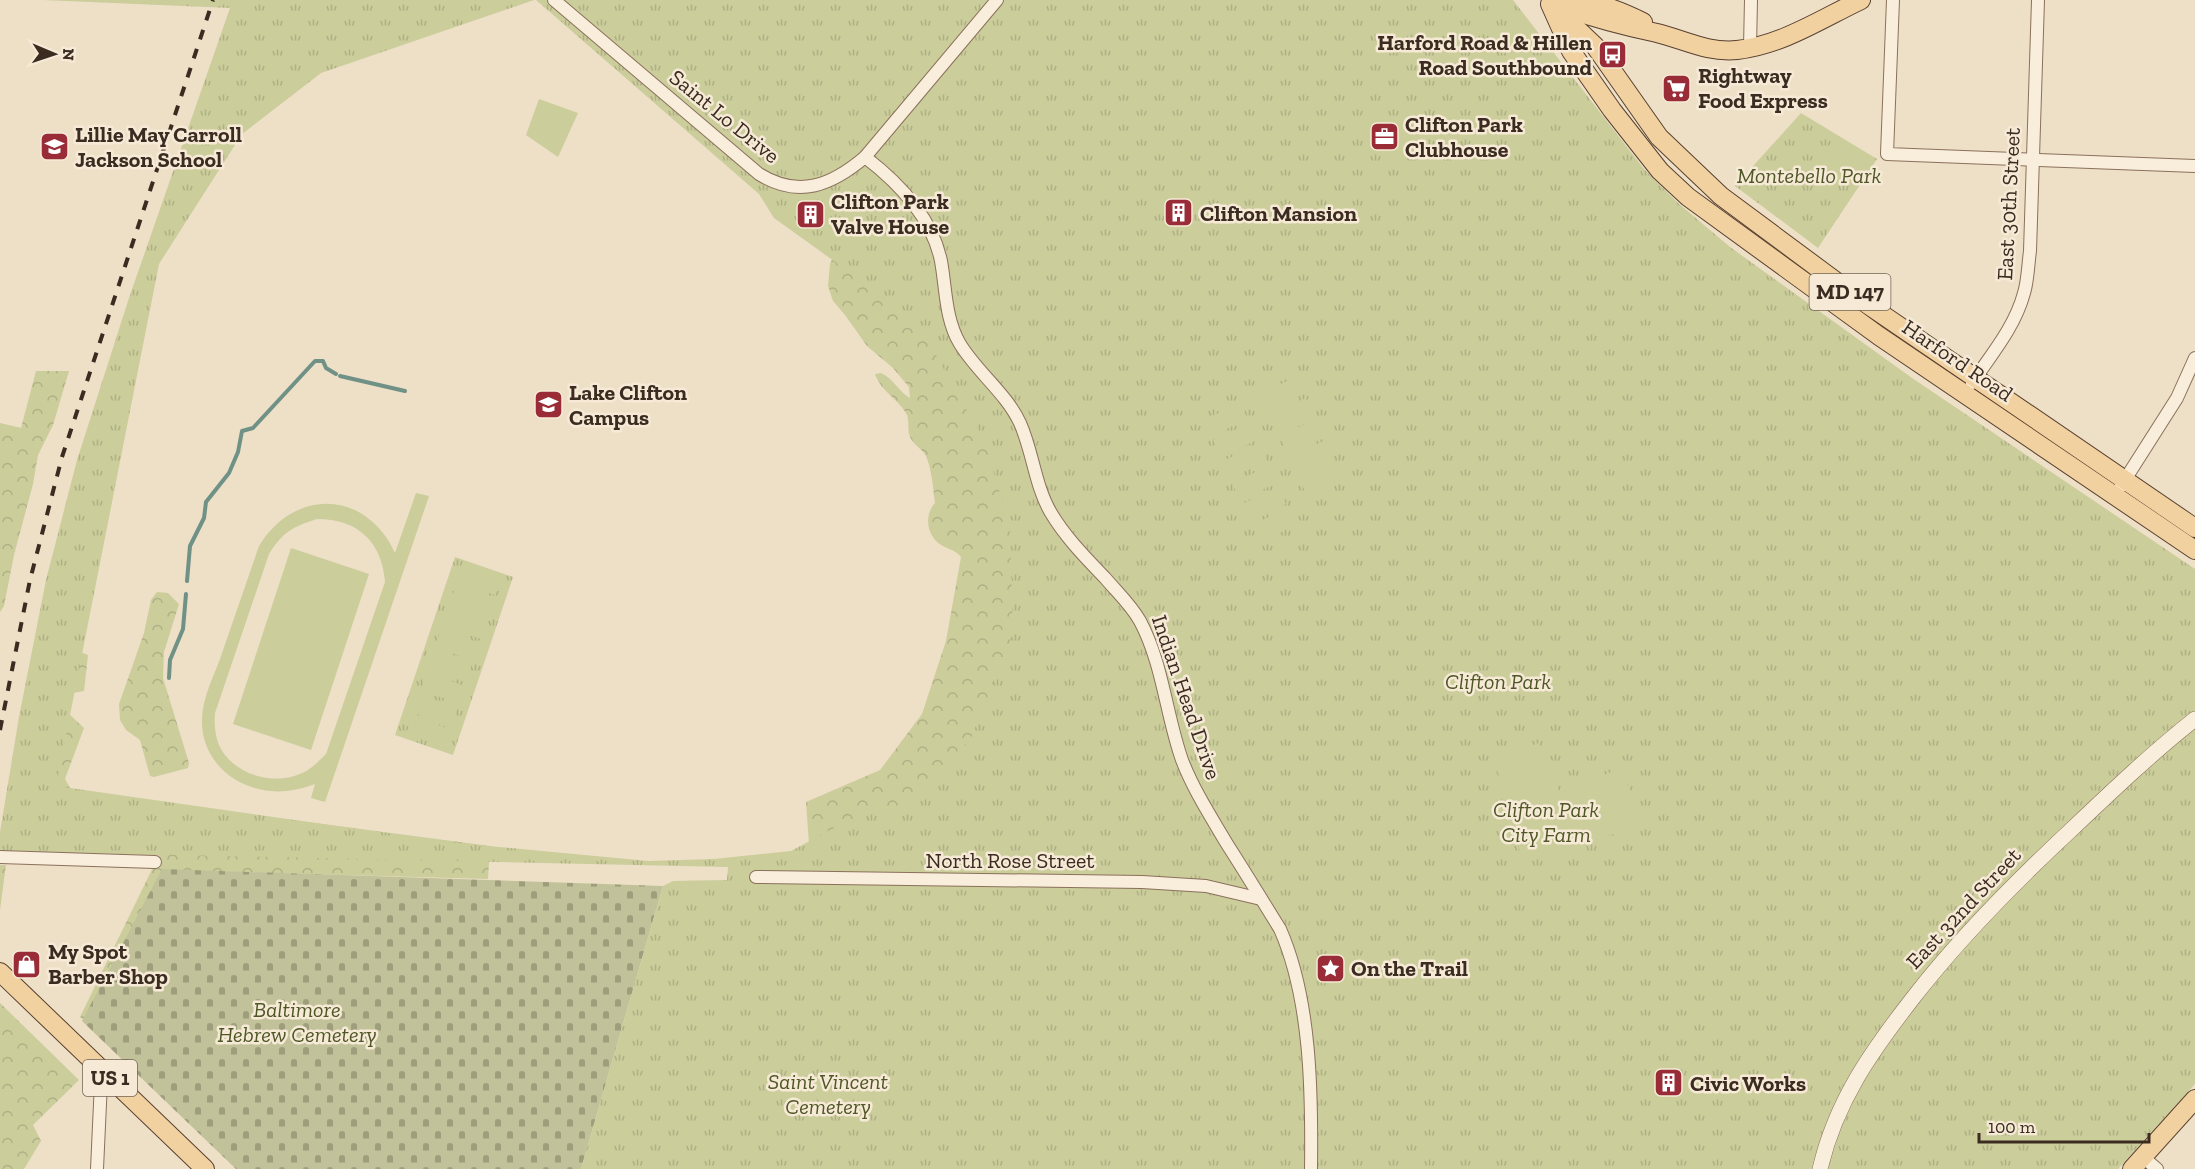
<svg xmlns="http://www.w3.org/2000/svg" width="2195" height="1169" viewBox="0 0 2195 1169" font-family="'Zilla Slab',serif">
	<defs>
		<pattern id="forest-crowns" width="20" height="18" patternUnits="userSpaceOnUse" patternTransform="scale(1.5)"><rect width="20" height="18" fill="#cbcd9b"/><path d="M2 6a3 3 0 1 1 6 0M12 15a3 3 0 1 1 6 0" fill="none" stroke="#afb085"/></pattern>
		<pattern id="cemetery-stones" width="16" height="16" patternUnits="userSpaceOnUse" patternTransform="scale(1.5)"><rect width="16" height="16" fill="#c1c29a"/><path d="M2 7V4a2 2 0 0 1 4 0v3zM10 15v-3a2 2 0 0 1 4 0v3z" fill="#9e9e7d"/></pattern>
		<pattern id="park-tufts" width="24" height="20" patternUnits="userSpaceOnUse" patternTransform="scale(1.5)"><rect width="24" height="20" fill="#cbcd9b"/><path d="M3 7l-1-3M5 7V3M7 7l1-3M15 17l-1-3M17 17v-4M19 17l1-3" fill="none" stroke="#afb085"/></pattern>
	</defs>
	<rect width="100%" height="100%" fill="#eedfc7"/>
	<g fill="url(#forest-crowns)">
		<path d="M843 232 942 358 1066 554 985 766 929 797 810 858 806 802 880 770 922 714 946 641 961 557C955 549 945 549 937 542 926 531 925 514 935 503 933 488 932 470 926 456 922 448 911 444 909 434 908 428 909 421 907 415 899 399 881 392 875 374L881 373C894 379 899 392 910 398L909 387 893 368 867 346 845 315 833 301 828 286 830 264Z"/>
		<polygon points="36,371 69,371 53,425 38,455 33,484 14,555 4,606 0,612 0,423 21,428"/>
		<polygon points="157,592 168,593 179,604 164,652 163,678 189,763 188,768 154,777 150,776 140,740 126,730 120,720 119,704 144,633 151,600"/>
		<polygon points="75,650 88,655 84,691 67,694 64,709 84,728 65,779 72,791 490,846 488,879 165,870 86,1022 80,1017 159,855 0,851"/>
		<polygon points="0,865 6,865 0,910"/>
		<polygon points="0,1003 79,1080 33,1125 41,1141 24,1169 0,1169"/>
	</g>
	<polygon fill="url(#cemetery-stones)" points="162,869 663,886 581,1169 236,1169 82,1021"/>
	<g fill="url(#park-tufts)">
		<polygon points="43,0 534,0 321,73 242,134 159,264 56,786 457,843 648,861 714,859 791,851 849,820 916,800 971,738 1013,633 1010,528 985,443 931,346 873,289 774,218 759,194 536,0 1513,0 1644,169 1678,203 1730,247 1912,378 2195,569 2195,1084 2118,1169 581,1169 663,886 673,881 727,880 728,867 0,851 0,832 19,717 46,580 77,460 129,298 230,8"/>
		<polygon points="1801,113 1877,159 1818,248 1735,186"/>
		<polygon points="455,557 513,577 453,755 395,735"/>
	</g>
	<g fill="#cbcd9b" fill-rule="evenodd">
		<polygon points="539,99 578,113 558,157 526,135"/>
		<polygon points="1832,142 1867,167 1852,188 1817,163"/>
		<polygon points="1296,377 1304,394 1268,411 1260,394"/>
		<polygon points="1306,398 1314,415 1277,431 1269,415"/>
		<polygon points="1240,403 1248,419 1211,436 1203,420"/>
		<polygon points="1316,419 1323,436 1287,453 1279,436"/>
		<polygon points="1249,423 1257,440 1221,457 1213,440"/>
		<polygon points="1326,440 1333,457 1297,474 1289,457"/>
		<polygon points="1259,444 1267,461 1230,478 1223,461"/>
		<polygon points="1335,462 1343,478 1307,495 1299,479"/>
		<polygon points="1269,466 1277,483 1240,500 1232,483"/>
		<polygon points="1279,487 1286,504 1250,521 1242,504"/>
		<path d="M416 493 429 496 325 802 311 798 315 784C287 794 263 795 236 780 215 768 201 744 202 720 202 699 213 678 220 659 233 621 246 584 259 546 289 496 350 487 386 537 390 542 392 548 395 553ZM317 519C357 519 382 541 385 582L326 754C318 762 311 770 300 774 272 786 232 774 219 745 215 735 214 724 215 713L269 554C283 532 292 527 317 519Z"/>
		<polygon points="1288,508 1296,525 1260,542 1252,525"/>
		<polygon points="291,548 369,574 311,750 233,724"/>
		<polygon points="462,565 501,577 495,595 457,583"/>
		<polygon points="455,587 494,599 488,617 450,605"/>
		<polygon points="448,608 487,621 481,639 442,626"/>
		<polygon points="441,630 479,643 474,660 435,648"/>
		<polygon points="433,651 472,664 466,682 428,669"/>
		<polygon points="426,673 465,686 459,703 421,691"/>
		<polygon points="419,695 458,707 452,725 413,713"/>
		<polygon points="412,716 450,729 445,747 406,734"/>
		<polygon points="1538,743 1560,793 1621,768 1644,825 1522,862 1512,815 1494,761"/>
	</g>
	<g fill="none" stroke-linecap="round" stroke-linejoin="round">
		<g stroke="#6f9186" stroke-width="4">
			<polyline points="340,376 405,391"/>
			<polyline points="187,581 190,546 204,518 206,502 229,473 238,452 242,431 253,428 315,361 323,361 326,368 336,374"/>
			<polyline points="169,678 170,660 183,629 186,594"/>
		</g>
		<defs>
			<g id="minor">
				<path d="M554 0 759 174C799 199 832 185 865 157L997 0"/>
				<polyline points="1893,0 1887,154 2195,166"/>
				<polyline points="1750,47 1751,0"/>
				<path d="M865 157C899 183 932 217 941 261 946 288 945 319 960 344 977 372 1006 393 1020 423 1033 452 1035 486 1051 513 1066 538 1086 558 1106 579 1118 593 1131 605 1140 621 1163 664 1166 715 1182 760 1193 789 1211 817 1227 844 1245 872 1262 900 1280 929 1311 999 1312 1093 1311 1169"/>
				<path d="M1972 383C1991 355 2015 327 2024 293 2028 280 2028 265 2030 251L2038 0"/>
				<polyline points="2121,486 2177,398 2195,358"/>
				<polyline points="0,857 155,862"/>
				<polyline points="756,877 1142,882 1206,886 1261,899"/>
				<polyline points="2143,1157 2157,1169"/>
				<polyline points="97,1169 101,1082 107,1075"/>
			</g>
			<path id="tertiary" d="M1820 1169C1836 1101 1871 1052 1913 998 1961 936 2015 882 2072 829 2112 791 2152 753 2195 719"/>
			<g id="primary">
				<path d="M1561 2C1594 0 1614 8 1643 22"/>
				<polyline points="1550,4 1571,51 1612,110 1660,171 1688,197 1879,336 2195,550"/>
				<path d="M1555 5C1588 16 1623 26 1657 33 1685 40 1708 53 1737 50 1782 45 1821 19 1861 0"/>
				<polyline points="1556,9 1595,46 1659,137 1721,196 1861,300 2195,528"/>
				<polyline points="0,972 205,1169"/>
				<polyline points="2132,1169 2195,1099"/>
			</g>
		</defs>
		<use href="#minor" stroke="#8a715c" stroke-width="14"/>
		<use href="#tertiary" stroke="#8a715c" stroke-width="16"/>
		<use href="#primary" stroke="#584030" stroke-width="20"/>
		<use href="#minor" stroke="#f9eddb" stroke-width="12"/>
		<use href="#tertiary" stroke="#f9eddb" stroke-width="15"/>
		<use href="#primary" stroke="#f1d1a0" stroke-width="18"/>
		<polyline stroke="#3b2b20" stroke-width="4" stroke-dasharray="10 10" stroke-linecap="butt" points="0,730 30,580 62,457 213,0"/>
	</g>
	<defs>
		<symbol id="bus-square" viewBox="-11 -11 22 22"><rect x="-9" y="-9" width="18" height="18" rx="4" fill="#992c36" stroke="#f6ead7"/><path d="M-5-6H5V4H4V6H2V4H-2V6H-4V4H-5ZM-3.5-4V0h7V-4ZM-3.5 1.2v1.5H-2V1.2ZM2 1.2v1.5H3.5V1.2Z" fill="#fff"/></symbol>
		<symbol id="supermarket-square" viewBox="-11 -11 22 22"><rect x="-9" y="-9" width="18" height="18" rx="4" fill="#992c36" stroke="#f6ead7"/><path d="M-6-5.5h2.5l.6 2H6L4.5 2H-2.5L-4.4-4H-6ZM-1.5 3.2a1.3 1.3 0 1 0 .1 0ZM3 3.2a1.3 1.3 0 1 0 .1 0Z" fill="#fff"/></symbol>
		<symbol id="office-square" viewBox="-11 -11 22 22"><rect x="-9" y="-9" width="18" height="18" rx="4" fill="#992c36" stroke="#f6ead7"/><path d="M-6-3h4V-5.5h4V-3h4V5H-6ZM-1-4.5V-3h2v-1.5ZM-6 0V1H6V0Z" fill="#fff"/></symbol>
		<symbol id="school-square" viewBox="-11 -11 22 22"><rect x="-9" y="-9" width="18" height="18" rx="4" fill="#992c36" stroke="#f6ead7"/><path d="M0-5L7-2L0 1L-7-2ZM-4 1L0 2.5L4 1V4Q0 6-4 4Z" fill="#fff"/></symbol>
		<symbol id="building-square" viewBox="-11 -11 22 22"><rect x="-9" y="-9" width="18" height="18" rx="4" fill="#992c36" stroke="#f6ead7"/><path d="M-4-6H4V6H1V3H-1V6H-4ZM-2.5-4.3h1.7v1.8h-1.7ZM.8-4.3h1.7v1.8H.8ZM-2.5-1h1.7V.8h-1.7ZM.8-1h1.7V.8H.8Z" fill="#fff"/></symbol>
		<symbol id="shop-square" viewBox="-11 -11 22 22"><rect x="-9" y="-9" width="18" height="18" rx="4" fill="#992c36" stroke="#f6ead7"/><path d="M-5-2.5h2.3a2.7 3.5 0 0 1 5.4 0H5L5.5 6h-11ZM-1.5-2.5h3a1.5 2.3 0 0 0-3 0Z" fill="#fff"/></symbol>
		<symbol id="sight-square" viewBox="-11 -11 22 22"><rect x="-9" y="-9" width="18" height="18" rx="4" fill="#992c36" stroke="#f6ead7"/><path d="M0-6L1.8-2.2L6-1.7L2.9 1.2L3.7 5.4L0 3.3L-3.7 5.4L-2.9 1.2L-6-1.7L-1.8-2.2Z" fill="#fff"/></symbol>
	</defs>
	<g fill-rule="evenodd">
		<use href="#bus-square" x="1596" y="38" width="33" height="33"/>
		<use href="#supermarket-square" x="1660" y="72" width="33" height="33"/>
		<use href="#office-square" x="1368" y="120" width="33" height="33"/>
		<use href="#school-square" x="38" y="130" width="33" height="33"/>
		<use href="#building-square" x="1162" y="196" width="33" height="33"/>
		<use href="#building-square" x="794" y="198" width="33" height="33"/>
		<use href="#school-square" x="532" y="388" width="33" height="33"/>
		<use href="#shop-square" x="10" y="948" width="33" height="33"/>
		<use href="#sight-square" x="1314" y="952" width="33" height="33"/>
		<use href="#building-square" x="1652" y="1066" width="33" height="33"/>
	</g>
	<g text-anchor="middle" stroke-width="5" stroke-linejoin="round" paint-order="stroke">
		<g fill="#f6ead7" stroke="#736457" stroke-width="1.5">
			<rect x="1809.5" y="274" width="81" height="36" rx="4.5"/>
			<rect x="83" y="1060" width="54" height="36" rx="4.5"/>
		</g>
		<g font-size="21" font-weight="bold" fill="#3b2b20">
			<text x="1850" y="299">MD 147</text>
			<text x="110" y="1085">US 1</text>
		</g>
		<g font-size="22" font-weight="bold" fill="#3b2b20" stroke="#f6ead7" text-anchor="start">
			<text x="1592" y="50" text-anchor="end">Harford Road &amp; Hillen<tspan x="1592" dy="25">Road Southbound</tspan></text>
			<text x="1698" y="83">Rightway<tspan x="1698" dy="25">Food Express</tspan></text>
			<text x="1405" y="132">Clifton Park<tspan x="1405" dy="25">Clubhouse</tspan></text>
			<text x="75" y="142">Lillie May Carroll<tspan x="75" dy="25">Jackson School</tspan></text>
			<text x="831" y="209">Clifton Park<tspan x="831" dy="25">Valve House</tspan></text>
			<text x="1200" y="221">Clifton Mansion</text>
			<text x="569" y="400">Lake Clifton<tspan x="569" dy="25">Campus</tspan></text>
			<text x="48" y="959">My Spot<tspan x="48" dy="25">Barber Shop</tspan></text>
			<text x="1351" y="976">On the Trail</text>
			<text x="1690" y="1091">Civic Works</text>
		</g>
		<g font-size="22" fill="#3b2b20" stroke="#f6ead7">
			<text transform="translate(725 116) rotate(39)" y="8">Saint Lo Drive</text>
			<text transform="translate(2008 204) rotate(-87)" y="8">East 30th Street</text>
			<text transform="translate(1958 360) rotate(34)" y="8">Harford Road</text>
			<text transform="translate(1187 697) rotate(71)" y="8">Indian Head Drive</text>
			<text x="1010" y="868">North Rose Street</text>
			<text transform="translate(1963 908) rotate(-47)" y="8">East 32nd Street</text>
		</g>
		<g font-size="22" font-style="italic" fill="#4f5727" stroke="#f6ead7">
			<text x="1809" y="183">Montebello Park</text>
			<text x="1498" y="689">Clifton Park</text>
			<text x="1546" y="817">Clifton Park<tspan x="1546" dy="25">City Farm</tspan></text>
			<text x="297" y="1017">Baltimore<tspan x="297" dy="25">Hebrew Cemetery</tspan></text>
			<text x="828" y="1089">Saint Vincent<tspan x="828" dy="25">Cemetery</tspan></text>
		</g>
	</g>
	<g transform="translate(54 54) rotate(92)" stroke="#f6ead7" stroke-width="4.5" paint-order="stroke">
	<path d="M0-4.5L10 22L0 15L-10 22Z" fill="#3b2b20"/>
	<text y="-9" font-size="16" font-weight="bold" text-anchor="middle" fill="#3b2b20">N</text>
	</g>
	<path d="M1979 1133v9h170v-9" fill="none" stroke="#3b2b20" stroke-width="3"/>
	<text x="1988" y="1133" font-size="18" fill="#3b2b20" stroke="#f6ead7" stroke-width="4.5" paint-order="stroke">100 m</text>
</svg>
